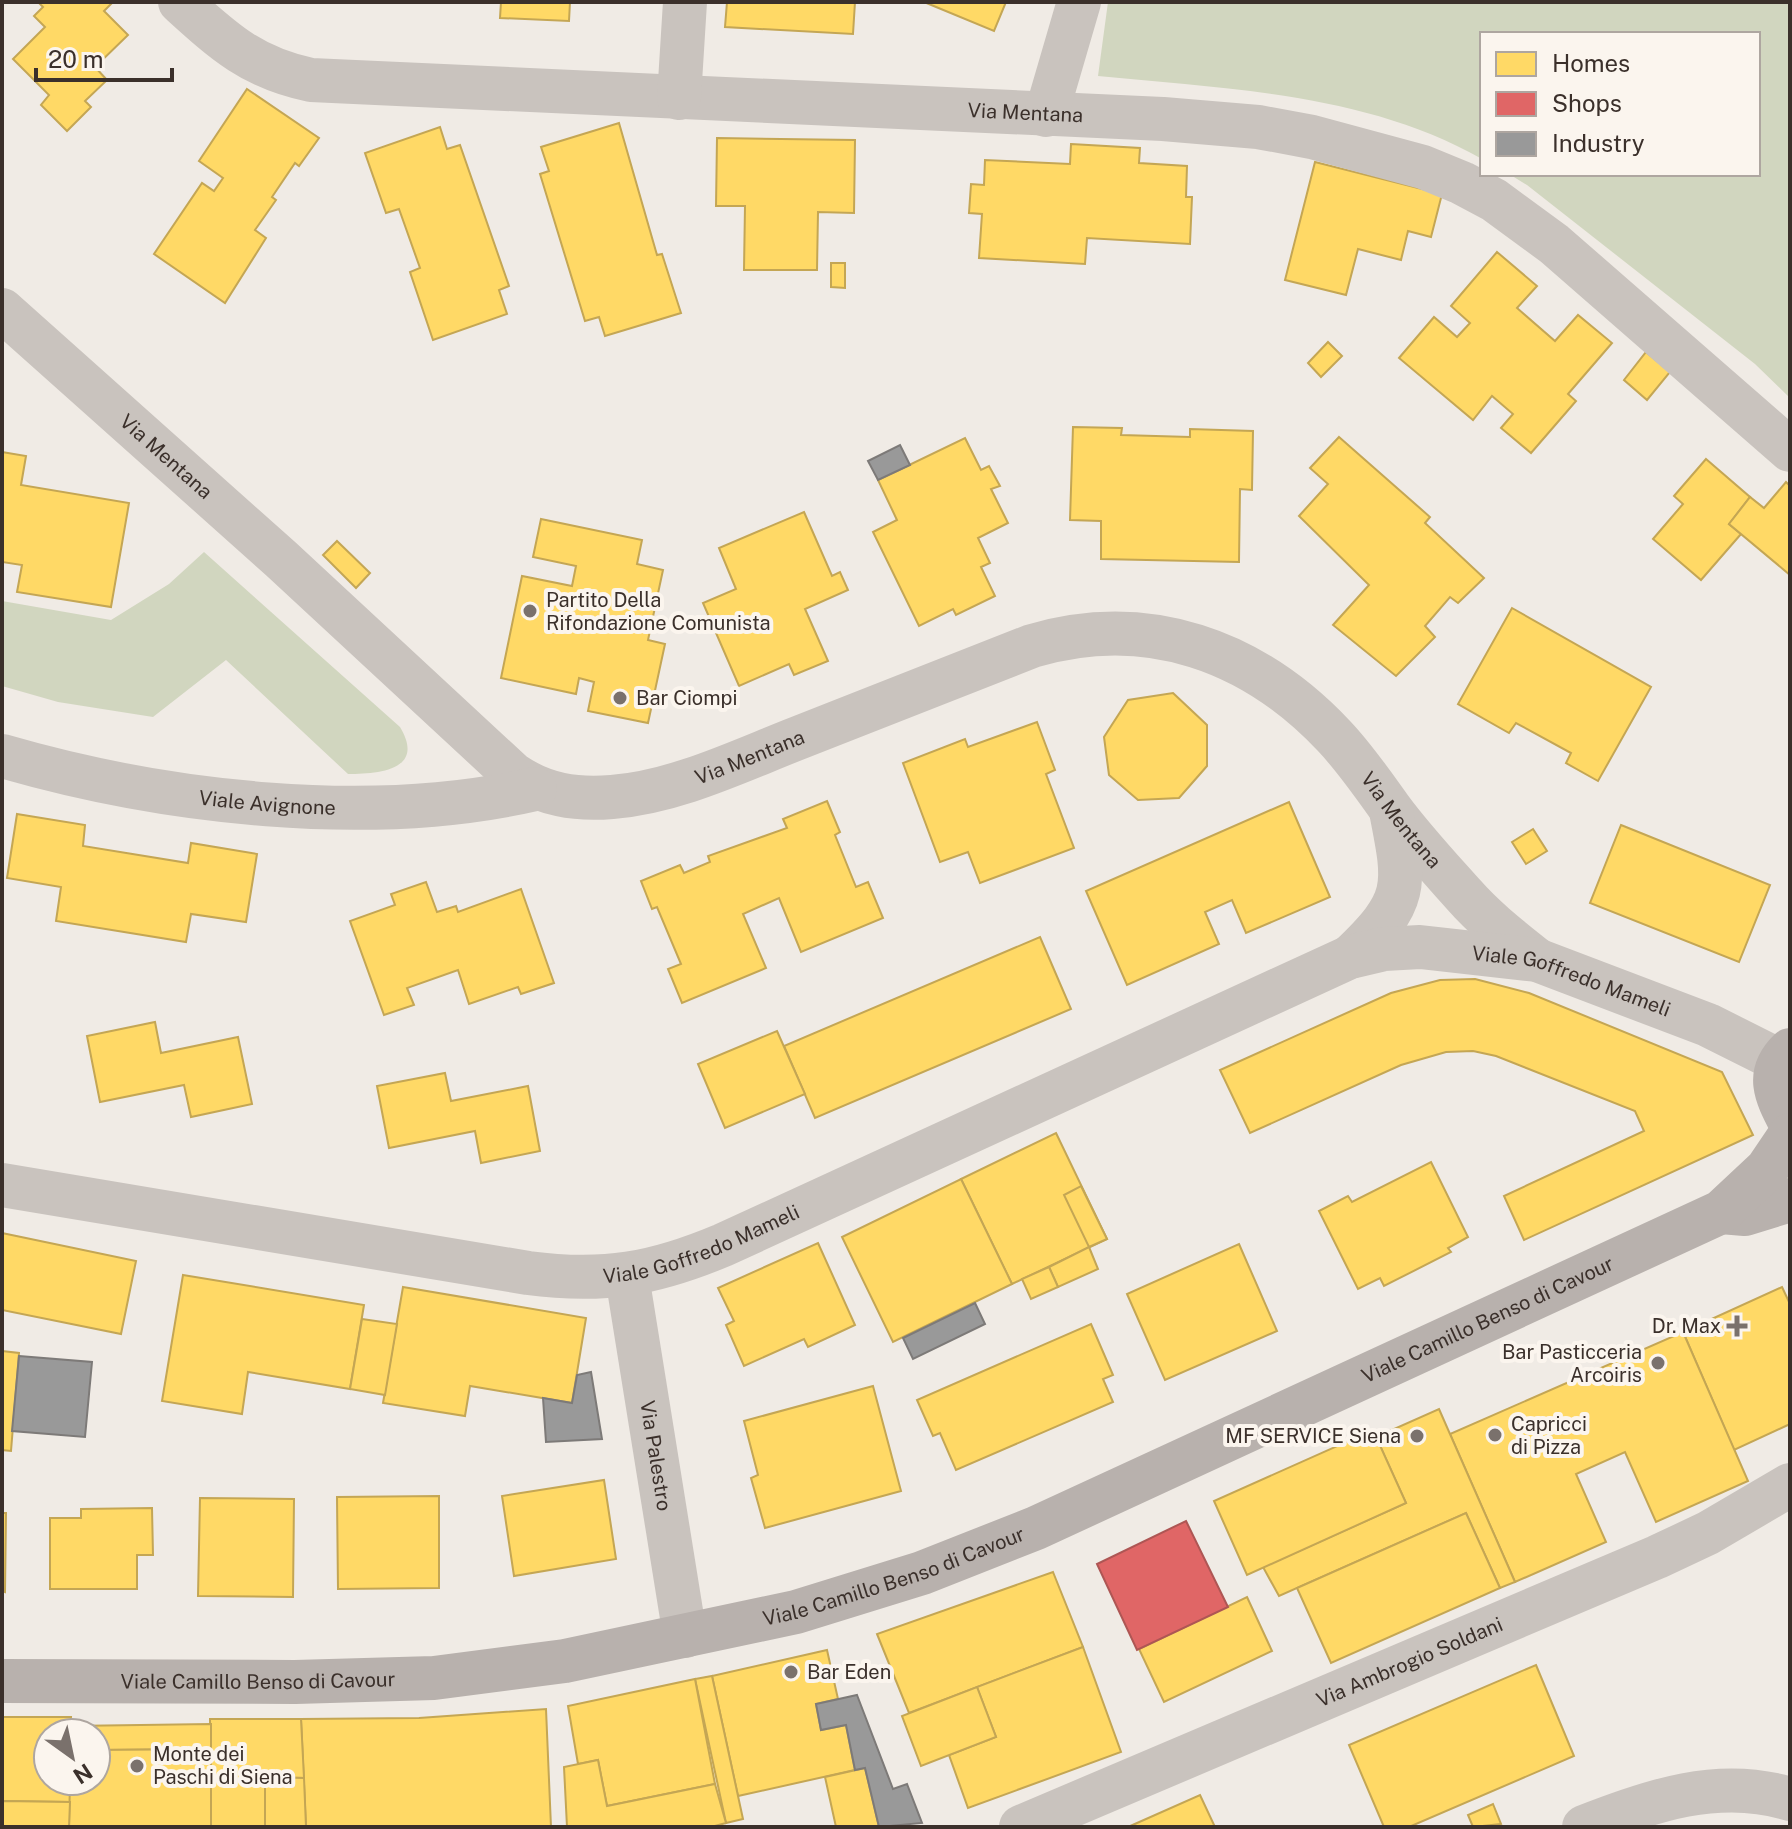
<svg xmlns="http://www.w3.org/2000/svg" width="1792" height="1829" viewBox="0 0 1792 1829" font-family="'Public Sans',sans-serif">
	<rect width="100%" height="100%" fill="#f0ebe5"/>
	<g fill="#d1d6bf">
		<path d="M1108 2H1790V398L1755 364 1527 185 1509 174H1758V34H1482V159C1366 93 1228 89 1098 76Z"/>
		<path d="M204 552 400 727C426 770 379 774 348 774L226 660 153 717 58 702 2 686V601L111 620 169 584Z"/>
	</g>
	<g fill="#ffd966" stroke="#c4a654" stroke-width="2">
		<polygon points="38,2 113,2 104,11 128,35 95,67 107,80 85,101 91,107 67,131 41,105 49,95 13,59 45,27 34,16 43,7"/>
		<polygon points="501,2 570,2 569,21 500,18"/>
		<polygon points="727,2 855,2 853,34 725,27"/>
		<polygon points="924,2 1006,2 994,31"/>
		<polygon points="247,89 319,138 299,166 295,163 272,197 276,200 255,230 266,238 225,303 154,254 202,183 214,191 223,178 199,161"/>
		<polygon points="619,123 657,255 662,254 681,313 605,336 599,317 585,321 540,174 549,171 541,147"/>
		<polygon points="440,127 447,149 460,145 509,286 499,290 507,314 433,340 410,272 420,268 399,209 386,213 365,153"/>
		<polygon points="717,138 855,140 854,213 818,212 817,270 744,270 745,206 716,206"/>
		<polygon points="1071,144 1140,148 1139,163 1187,166 1186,197 1192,197 1190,244 1087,238 1085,264 979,258 982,214 969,213 971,184 984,185 985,160 1070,164"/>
		<polygon points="1315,162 1442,194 1431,237 1408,231 1401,260 1358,249 1346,295 1285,280"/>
		<polygon points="1497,252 1537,286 1517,308 1555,341 1578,315 1612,343 1568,394 1576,401 1531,453 1501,428 1513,414 1492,396 1473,420 1399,358 1434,317 1457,337 1470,323 1451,306"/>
		<polygon points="831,263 845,263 845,288 831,287"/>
		<polygon points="1328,342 1342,356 1321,377 1308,363"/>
		<polygon points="1646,352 1670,372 1647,400 1624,380"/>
		<polygon points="1073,427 1122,428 1121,435 1190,437 1190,429 1253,431 1252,490 1240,489 1239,562 1101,559 1101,521 1070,520"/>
		<polygon points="1339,437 1430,517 1425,523 1484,578 1458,603 1450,597 1425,626 1435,637 1396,676 1333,625 1369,585 1299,516 1328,484 1310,468"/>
		<polygon points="965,438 981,470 989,466 1000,486 991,489 1008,523 978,538 990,563 981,567 995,596 956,615 953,609 919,626 873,532 897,520 878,480"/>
		<polygon points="2,452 26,456 21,485 129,503 111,607 17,592 22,565 2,562"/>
		<polygon points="1706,459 1750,497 1729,524 1741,534 1701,580 1653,539 1683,504 1674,496"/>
		<polygon points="1786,482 1790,486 1790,575 1729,524 1750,497 1764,508"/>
		<polygon points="804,512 832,576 840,572 848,590 805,609 828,661 794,675 789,664 739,686 703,603 736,589 719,548"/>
		<polygon points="541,519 642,540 637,564 663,570 648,640 665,644 648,723 588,711 594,682 579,678 576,694 501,678 522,576 572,586 576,566 533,557"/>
		<polygon points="337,541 370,573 356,588 323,555"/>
		<polygon points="1512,608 1651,687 1598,781 1566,763 1571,753 1516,723 1509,733 1458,704"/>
		<polygon points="1173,693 1207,725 1207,766 1179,798 1138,800 1109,775 1104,737 1128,700"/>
		<polygon points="1037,722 1055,770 1046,774 1074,848 980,883 968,852 940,862 903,763 965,739 968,747"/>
		<polygon points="827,801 840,832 835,835 856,887 868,882 883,918 801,952 779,898 743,914 766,968 682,1003 668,969 681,964 657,907 652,909 641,881 680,865 684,873 710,862 708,856 787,828 783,819"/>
		<polygon points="1289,802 1330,897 1246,933 1232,900 1205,912 1219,944 1127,985 1086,891"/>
		<polygon points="17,814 85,825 83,846 188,863 191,843 257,854 246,922 191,914 186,942 56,921 61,887 7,878"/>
		<polygon points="1621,825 1770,885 1739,962 1590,903"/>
		<polygon points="1533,829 1547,851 1526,864 1512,842"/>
		<polygon points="426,882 437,912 456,906 458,912 521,889 554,983 521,994 518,987 469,1004 458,970 407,988 414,1005 384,1015 350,921 395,905 391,894"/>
		<polygon points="1040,937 1071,1009 815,1118 784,1046"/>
		<polygon points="1475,979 1529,993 1722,1072 1753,1135 1524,1240 1504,1196 1644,1131 1635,1111 1496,1056 1473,1051 1446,1052 1401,1065 1250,1133 1220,1070 1391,993 1440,980"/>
		<polygon points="155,1022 161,1053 238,1037 252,1104 191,1117 184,1085 100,1102 87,1036"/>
		<polygon points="777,1031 805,1094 725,1128 698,1064"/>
		<polygon points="445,1073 451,1101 528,1086 540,1151 481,1163 475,1131 389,1148 377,1086"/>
		<polygon points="1056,1133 1107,1239 1012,1284 961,1179"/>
		<polygon points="1431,1162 1468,1237 1448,1248 1451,1252 1384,1286 1380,1278 1358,1289 1319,1211 1348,1196 1352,1202"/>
		<polygon points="961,1179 1012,1284 893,1342 842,1237"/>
		<polygon points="1081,1186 1107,1239 1089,1247 1064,1195"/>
		<polygon points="2,1233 136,1261 121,1334 2,1310"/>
		<polygon points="818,1243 855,1325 808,1347 804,1339 744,1366 726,1325 734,1321 718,1288"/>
		<polygon points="1239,1244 1277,1331 1165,1380 1127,1294"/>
		<polygon points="1089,1247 1098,1269 1058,1287 1049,1267"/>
		<polygon points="1049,1267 1058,1287 1031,1299 1022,1279"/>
		<polygon points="183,1275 364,1305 350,1389 248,1372 242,1414 162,1401"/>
		<polygon points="403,1287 586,1318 572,1403 470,1386 465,1416 383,1403"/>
		<polygon points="1782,1287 1790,1304 1790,1424 1734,1450 1683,1332"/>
		<polygon points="362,1319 397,1324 385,1395 350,1389"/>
		<polygon points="1091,1324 1113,1375 1103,1379 1113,1402 956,1470 940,1433 933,1436 917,1400"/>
		<polygon points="1683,1332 1748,1481 1656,1522 1625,1452 1576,1474 1606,1542 1515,1582 1450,1434"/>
		<polygon points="2,1351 19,1353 11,1451 2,1450"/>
		<polygon points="873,1386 901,1491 765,1528 751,1478 758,1475 744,1421"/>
		<polygon points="1439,1409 1515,1582 1500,1588 1466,1513 1279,1596 1263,1567 1406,1503 1376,1437"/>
		<polygon points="1373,1430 1406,1503 1247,1575 1214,1501"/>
		<polygon points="604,1480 616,1559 514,1576 502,1496"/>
		<polygon points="439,1496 439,1588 338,1589 337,1497"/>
		<polygon points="200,1498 294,1499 293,1597 198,1596"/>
		<polygon points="152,1508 153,1555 137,1555 137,1589 50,1589 50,1518 81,1518 81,1509"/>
		<polygon points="2,1513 6,1513 5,1592 2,1591"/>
		<polygon points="1466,1513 1500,1588 1331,1663 1297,1588"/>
		<polygon points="1053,1572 1083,1647 909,1713 877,1634"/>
		<polygon points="1247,1597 1272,1651 1164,1702 1139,1649"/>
		<polygon points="1083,1647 1121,1752 968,1808 949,1755 996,1737 977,1687"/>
		<polygon points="827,1650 838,1699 816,1704 821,1730 846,1725 855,1770 738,1796 712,1676"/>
		<polygon points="1536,1665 1574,1756 1409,1827 1384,1827 1349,1745"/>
		<polygon points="712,1676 743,1819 726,1823 695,1679"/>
		<polygon points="695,1679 715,1784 607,1806 598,1760 578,1764 568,1706"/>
		<polygon points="977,1687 996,1737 921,1766 902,1716"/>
		<polygon points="546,1709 551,1827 306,1827 301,1719 419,1718"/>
		<polygon points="2,1717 71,1717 70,1733 48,1733 48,1781 70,1781 70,1802 2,1801"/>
		<polygon points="210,1719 301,1719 304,1778 265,1777 265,1827 211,1827"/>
		<polygon points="211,1724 211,1749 96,1750 96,1733 70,1733 70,1726"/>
		<polygon points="211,1749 211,1827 69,1827 70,1781 96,1781 96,1750"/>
		<polygon points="598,1760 607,1806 715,1784 726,1823 711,1827 567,1827 564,1767"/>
		<polygon points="865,1768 879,1827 836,1827 825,1777"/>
		<polygon points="265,1777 304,1778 306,1827 265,1827"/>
		<polygon points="1200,1795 1215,1827 1128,1827"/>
		<polygon points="2,1801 70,1802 69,1827 3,1827"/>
		<polygon points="1493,1804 1501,1824 1473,1827 1468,1815"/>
	</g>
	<polygon fill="#e06666" stroke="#ae5654" stroke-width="2" points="1186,1521 1228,1607 1137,1650 1097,1564"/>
	<g fill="#999" stroke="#7d7a78" stroke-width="2">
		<polygon points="900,445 910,465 878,480 868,461"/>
		<polygon points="975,1303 985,1324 913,1359 903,1338"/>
		<polygon points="19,1356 92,1362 85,1437 12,1431"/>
		<polygon points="591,1372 602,1439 546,1442 543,1398 572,1403 577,1375"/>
		<polygon points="857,1695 893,1789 907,1784 922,1823 879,1827 865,1768 855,1770 846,1725 821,1730 816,1704"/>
	</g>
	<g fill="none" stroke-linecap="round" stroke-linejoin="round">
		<g stroke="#c9c3be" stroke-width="44">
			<path id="s1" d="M180 2C223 41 252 68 311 80L1163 119 1258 127 1312 137 1423 167 1462 183 1494 200 1554 244 1790 450"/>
			<polyline points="679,98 685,2"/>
			<polyline points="1046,115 1079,2"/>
			<path id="s2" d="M2 310 281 559 513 774C544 795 575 800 612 797 676 792 739 761 798 738 876 707 954 676 1032 646 1147 612 1253 650 1334 736 1355 758 1372 783 1390 808 1412 838 1439 867 1464 895 1486 920 1511 939 1537 960"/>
			<path id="s3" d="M2 756C164 803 370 827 535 789"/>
			<path d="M1350 957C1409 901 1406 887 1391 811"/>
			<path id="s4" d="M2 1185 528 1273C604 1283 654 1274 723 1245L1350 957 1384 949 1420 947 1537 960 1708 1025 1780 1061"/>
			<path id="s5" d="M627 1276 685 1636"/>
			<path id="s6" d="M1021 1827 1657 1557 1708 1533 1790 1485"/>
			<path d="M1584 1827C1650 1801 1719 1777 1790 1799"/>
		</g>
		<g stroke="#b8b1ad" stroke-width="44">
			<path d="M1790 1050C1765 1074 1776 1095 1790 1122"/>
			<polyline points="1721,1212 1745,1214 1790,1200"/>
			<path id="s7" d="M2 1681 295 1682 434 1678 565 1661 796 1612 922 1573 1036 1528 1721 1212 1767 1169 1790 1135"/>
		</g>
	</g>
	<g fill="#7a716c" stroke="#fbf5ee" stroke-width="3">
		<circle cx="530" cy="611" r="8"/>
		<circle cx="620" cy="698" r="8"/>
		<path d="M1733 1314h8v8h8v8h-8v8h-8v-8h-8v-8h8z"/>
		<circle cx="1658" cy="1363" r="8"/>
		<circle cx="1495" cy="1435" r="8"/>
		<circle cx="1417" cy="1436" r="8"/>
		<circle cx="791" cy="1672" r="8"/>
		<circle cx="137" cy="1766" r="8"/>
	</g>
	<g text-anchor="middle" stroke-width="8" stroke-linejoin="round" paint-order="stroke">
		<g font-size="20" fill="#3b302b" stroke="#fbf5ee">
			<text dy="7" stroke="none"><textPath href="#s1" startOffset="870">Via Mentana</textPath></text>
			<text dy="7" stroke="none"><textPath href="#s2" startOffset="220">Via Mentana</textPath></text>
			<text dy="7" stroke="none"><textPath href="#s2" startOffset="938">Via Mentana</textPath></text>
			<text dy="7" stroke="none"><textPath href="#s3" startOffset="270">Viale Avignone</textPath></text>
			<text dy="7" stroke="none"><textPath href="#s2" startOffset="1682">Via Mentana</textPath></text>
			<text dy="7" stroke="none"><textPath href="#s4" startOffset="1650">Viale Goffredo Mameli</textPath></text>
			<text dy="7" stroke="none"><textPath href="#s4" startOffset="712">Viale Goffredo Mameli</textPath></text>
			<text dy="7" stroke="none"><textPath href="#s7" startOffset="1552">Viale Camillo Benso di Cavour</textPath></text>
			<text dy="7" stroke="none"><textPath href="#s5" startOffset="182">Via Palestro</textPath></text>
			<text dy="7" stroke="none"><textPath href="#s7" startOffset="904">Viale Camillo Benso di Cavour</textPath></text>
			<text dy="7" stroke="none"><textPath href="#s6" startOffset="422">Via Ambrogio Soldani</textPath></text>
			<text dy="7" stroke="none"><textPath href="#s7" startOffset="256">Viale Camillo Benso di Cavour</textPath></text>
		</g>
		<g font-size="20" fill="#3b302b" stroke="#fbf5ee" text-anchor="start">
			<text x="546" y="607">Partito Della<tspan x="546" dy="23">Rifondazione Comunista</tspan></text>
			<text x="636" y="705">Bar Ciompi</text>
			<text x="1721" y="1333" text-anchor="end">Dr. Max</text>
			<text x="1642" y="1359" text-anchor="end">Bar Pasticceria<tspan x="1642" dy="23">Arcoiris</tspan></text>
			<text x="1511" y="1431">Capricci<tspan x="1511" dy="23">di Pizza</tspan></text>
			<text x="1401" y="1443" text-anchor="end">MF SERVICE Siena</text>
			<text x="807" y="1679">Bar Eden</text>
			<text x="153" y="1761">Monte dei<tspan x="153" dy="23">Paschi di Siena</tspan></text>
		</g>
	</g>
	<rect width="1792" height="1829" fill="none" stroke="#3b302b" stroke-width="8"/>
	<rect x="1480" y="32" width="280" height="144" fill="#fbf5ee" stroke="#aea6a0" stroke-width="2"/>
	<rect x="1496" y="52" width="40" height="24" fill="#ffd966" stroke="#aea6a0" stroke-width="2"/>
	<text x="1552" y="72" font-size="24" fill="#3b302b">Homes</text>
	<rect x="1496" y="92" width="40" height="24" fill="#e06666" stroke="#aea6a0" stroke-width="2"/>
	<text x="1552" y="112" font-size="24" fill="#3b302b">Shops</text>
	<rect x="1496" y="132" width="40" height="24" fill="#999999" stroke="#aea6a0" stroke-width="2"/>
	<text x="1552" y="152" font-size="24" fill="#3b302b">Industry</text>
	<g transform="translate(72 1757) rotate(147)"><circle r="38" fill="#fbf5ee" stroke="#aea6a0" stroke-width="2"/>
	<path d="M0-6L14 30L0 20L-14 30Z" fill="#7a716c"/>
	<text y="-12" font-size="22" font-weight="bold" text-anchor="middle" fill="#3b302b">N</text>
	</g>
	<path d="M36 68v12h136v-12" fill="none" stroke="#3b302b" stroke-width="4"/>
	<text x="48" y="68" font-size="24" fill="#3b302b" stroke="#fbf5ee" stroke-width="6" paint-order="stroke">20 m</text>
</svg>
